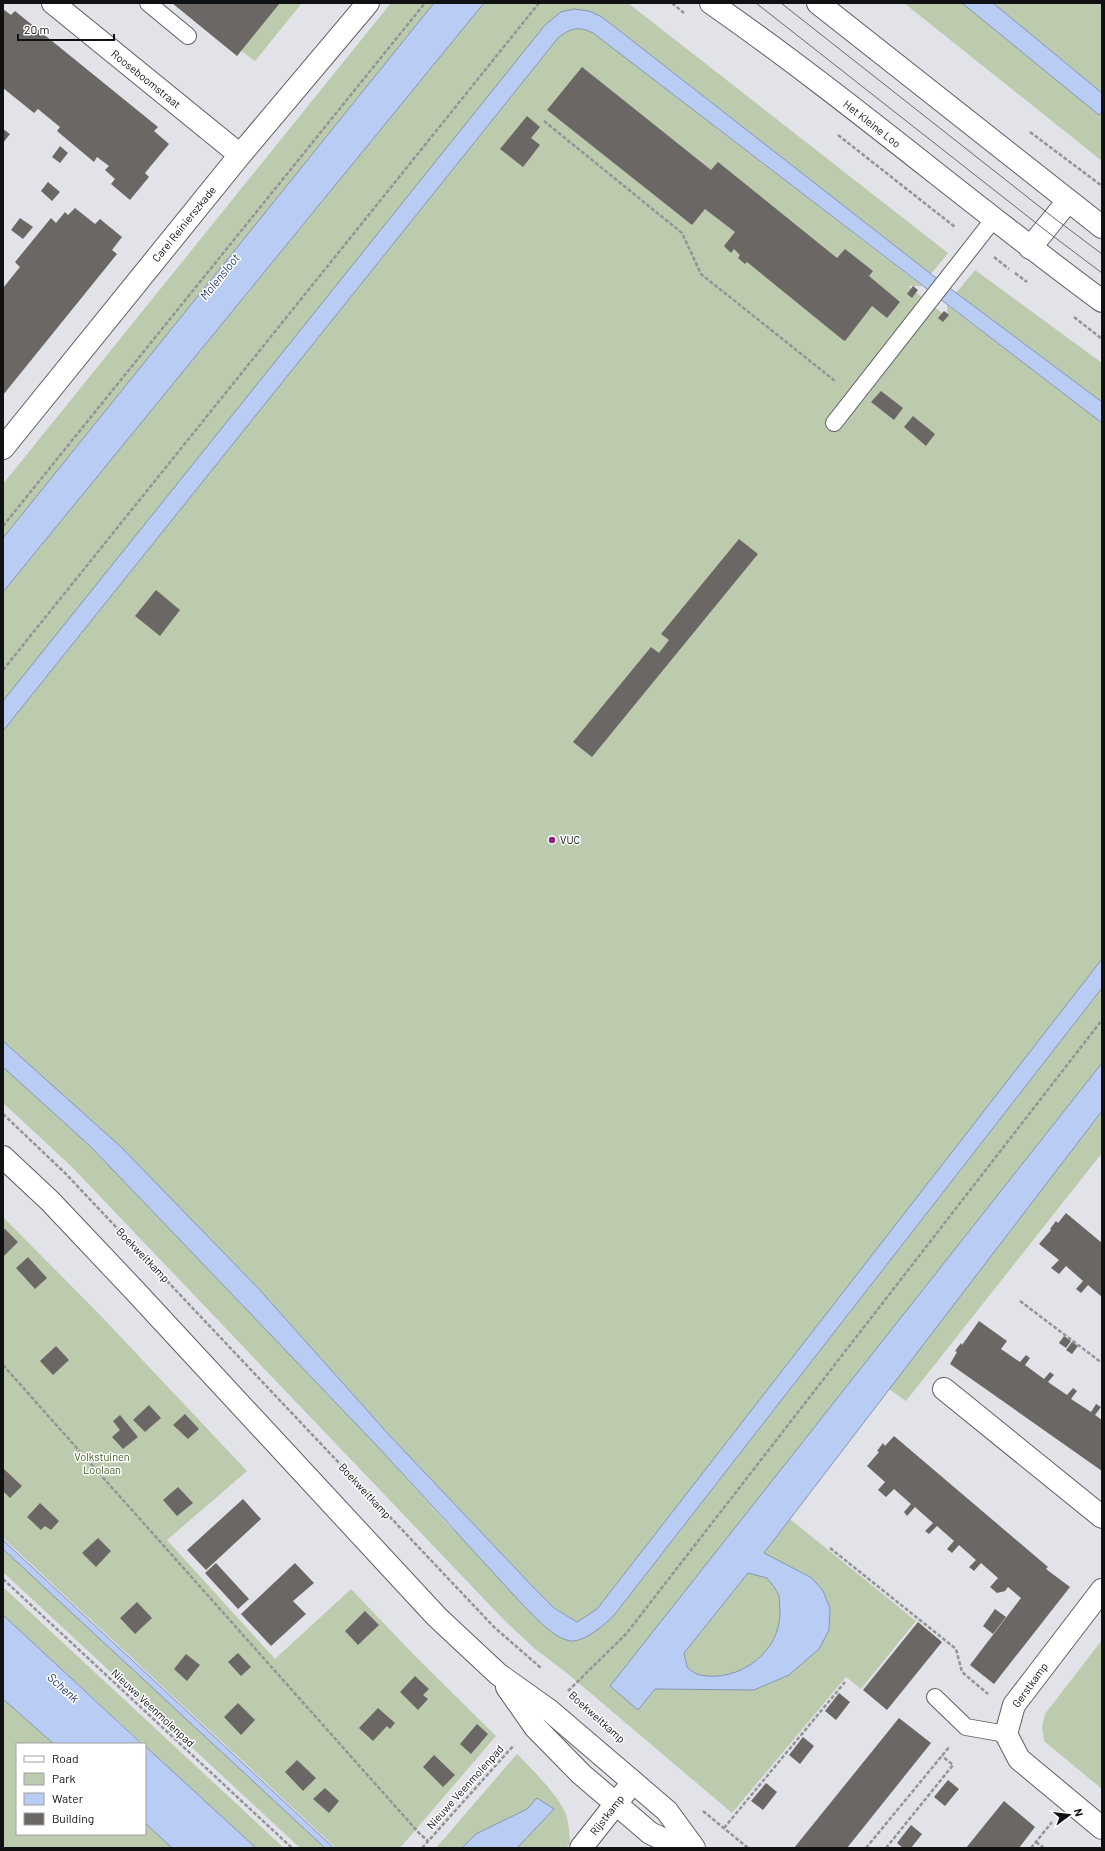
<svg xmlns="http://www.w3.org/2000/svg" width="1105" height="1851" viewBox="0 0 1105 1851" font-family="Barlow,sans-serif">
	<rect width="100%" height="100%" fill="#e1e3e8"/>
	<g fill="#bccbae">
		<polygon points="278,3 302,3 255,61 240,50"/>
		<polygon points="391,3 434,3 3,538 3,484"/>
		<polygon points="484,3 628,3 948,253 931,274 602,17 589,11 574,9 3,701 3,592"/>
		<polygon points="904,3 962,3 1099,115 1102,112 1102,161"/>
		<polygon points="993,3 1102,3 1102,93"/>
		<polygon points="574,28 583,28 593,33 922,286 908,286 947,317 947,305 1102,423 1102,959 597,1609 577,1622 554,1607 535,1589 390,1436 258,1288 3,1047 3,731 558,38 566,31"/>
		<polygon points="975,270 1102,363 1102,402 956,293"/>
		<path d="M1102 988V1063L610 1686 638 1710 655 1689 754 1690 819 1649 829 1630 830 1608 812 1578 764 1553 790 1519 916 1621 861 1689 846 1677 732 1813 568 1674 534 1648 504 1620 71 1166 3 1103V1067L91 1147 380 1449 449 1526 572 1641C590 1635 603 1628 615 1614Z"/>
		<polygon points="1102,1111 1102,1153 906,1401 889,1389"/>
		<polygon points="3,1217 101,1316 247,1471 167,1540 275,1659 351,1589 414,1655 496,1736 400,1848 336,1848 3,1538"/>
		<polygon points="3,1549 325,1848 300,1848 3,1572"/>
		<path d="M749 1572 767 1578C771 1583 777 1590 779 1596 780 1600 779 1606 780 1611 781 1652 739 1683 700 1675 695 1674 690 1670 687 1667L684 1653Z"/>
		<polygon points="3,1587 284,1848 256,1848 3,1615"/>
		<polygon points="1102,1640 1102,1789 1044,1741 1042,1727 1045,1714"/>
		<polygon points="3,1699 54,1744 17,1744 17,1834 145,1834 145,1823 172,1848 3,1848"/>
		<path d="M517 1754C530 1767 564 1801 567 1818 569 1826 569 1834 570 1843L566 1848H517L554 1809H527L476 1834 462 1848H436Z"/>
	</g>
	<g fill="#b9cdf4" stroke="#8695b0" fill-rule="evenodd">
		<polygon points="434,3 484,3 3,592 3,538"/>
		<polygon points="962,3 993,3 1102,93 1102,112 1099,115"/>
		<path d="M574 9 589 11 602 17 931 274 1102 402V423L593 33C579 26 570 28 558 38L3 731V701L545 25 561 12Z"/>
		<path d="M1102 959V988L615 1614C607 1623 585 1642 571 1641 554 1639 534 1616 522 1604L380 1449 91 1147 3 1067V1041L121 1147 258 1288 390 1436 535 1589 554 1608 577 1622 597 1609Z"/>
		<path d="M1102 1063V1111L764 1553 812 1578 823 1591 830 1608 829 1630 819 1649 789 1675 754 1690 655 1689 638 1710 610 1686ZM748 1573 767 1578C771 1583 777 1590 779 1596 780 1600 779 1606 780 1611 781 1652 739 1683 700 1675 695 1674 690 1670 687 1667L684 1653Z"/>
		<polygon points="3,1540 334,1848 325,1848 3,1549"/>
		<polygon points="3,1615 142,1744 54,1744 3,1699"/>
		<polygon points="145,1746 256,1848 172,1848 145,1823"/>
		<polygon points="537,1798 554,1809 517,1848 462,1848 476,1834 527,1809"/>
	</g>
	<g fill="#6b6764">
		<polygon points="172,3 280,3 237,56"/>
		<polygon points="3,9 11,15 15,11 158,127 154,131 169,144 145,173 149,177 130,200 111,184 115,179 105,170 109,166 97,157 94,162 57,131 60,127 38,109 34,113 3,88"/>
		<polygon points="582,67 711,170 718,162 837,258 845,249 873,271 869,276 900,302 887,318 872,306 845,341 843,340 747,262 745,264 738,258 740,255 734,249 731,253 724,246 735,232 705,209 692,225 547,110"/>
		<polygon points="527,116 540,127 531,138 540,145 523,167 500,149"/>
		<polygon points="3,129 10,134 3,143"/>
		<polygon points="60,146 68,153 60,163 52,157"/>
		<polygon points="48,182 60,192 52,201 41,191"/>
		<polygon points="75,208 95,224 100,219 122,237 112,250 117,254 3,395 3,288 20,267 15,262 51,218 56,223 65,212 68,215"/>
		<polygon points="20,218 33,227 23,239 11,230"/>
		<polygon points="913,286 918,290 912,298 907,294"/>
		<polygon points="944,311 949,315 943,322 938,318"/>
		<polygon points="881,391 903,408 894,420 871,402"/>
		<polygon points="913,416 935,434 926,446 904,427"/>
		<polygon points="739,539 758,554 592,757 573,742 651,647 659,653 669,640 661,634"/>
		<polygon points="156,590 180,610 160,636 135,616"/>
		<polygon points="1066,1213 1102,1243 1102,1297 1088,1285 1081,1293 1076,1289 1083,1281 1066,1266 1059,1274 1051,1268 1059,1260 1039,1244 1051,1230 1050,1229 1056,1221 1058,1223"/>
		<polygon points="5,1229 18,1242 3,1257 3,1230"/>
		<polygon points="28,1257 47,1278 35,1289 16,1268"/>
		<polygon points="979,1321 1007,1341 1001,1349 1020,1362 1026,1355 1030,1358 1025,1365 1044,1379 1050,1372 1054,1375 1048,1382 1067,1395 1073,1388 1077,1391 1071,1399 1091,1412 1096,1404 1101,1407 1095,1415 1102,1420 1102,1471 950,1364 957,1352 955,1351 961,1343 962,1345"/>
		<polygon points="1064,1336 1071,1341 1066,1348 1059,1343"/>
		<polygon points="1072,1342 1078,1346 1072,1354 1066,1350"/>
		<polygon points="56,1346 69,1360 53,1375 40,1361"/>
		<polygon points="149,1405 161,1418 145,1432 133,1420"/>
		<polygon points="185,1414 199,1429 188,1439 173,1425"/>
		<polygon points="120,1415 138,1437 123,1449 112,1437 120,1430 113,1421"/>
		<polygon points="894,1436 1048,1567 1046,1569 1070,1587 994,1684 970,1665 1021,1598 1008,1587 1005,1591 997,1593 990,1587 998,1578 981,1563 974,1571 969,1567 976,1560 959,1545 952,1553 947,1549 954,1541 937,1526 929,1534 925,1531 933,1523 915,1507 907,1516 904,1512 911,1504 894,1489 886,1497 878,1490 885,1482 867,1466 879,1452 877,1451 883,1443 885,1446"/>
		<polygon points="4,1469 22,1486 10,1498 3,1491"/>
		<polygon points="178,1487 193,1503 177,1516 163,1500"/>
		<polygon points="243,1499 261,1519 206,1570 187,1550"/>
		<polygon points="40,1503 59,1521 51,1530 45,1526 41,1530 27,1517"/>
		<polygon points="98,1538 111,1551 96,1567 82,1553"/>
		<polygon points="216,1563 249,1599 238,1609 205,1573"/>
		<polygon points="295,1563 314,1583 293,1601 306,1614 271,1646 241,1614"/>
		<polygon points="137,1602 152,1618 135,1634 120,1618"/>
		<polygon points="995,1609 1006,1617 993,1634 983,1626"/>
		<polygon points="365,1611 379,1625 358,1645 345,1631"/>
		<polygon points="918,1622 942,1642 887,1710 863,1690"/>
		<polygon points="238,1653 251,1667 241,1676 228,1662"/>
		<polygon points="186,1654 200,1665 187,1681 174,1669"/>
		<polygon points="415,1676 429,1689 423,1695 428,1699 418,1710 400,1692"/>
		<polygon points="839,1693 850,1702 836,1720 825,1711"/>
		<polygon points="238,1703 255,1720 241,1735 224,1717"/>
		<polygon points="378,1708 395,1723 390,1729 387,1726 373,1741 359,1728"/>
		<polygon points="899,1718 931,1743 847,1848 794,1848"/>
		<polygon points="477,1724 488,1734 471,1754 460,1744"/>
		<polygon points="803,1737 814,1746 800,1764 789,1755"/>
		<polygon points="434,1755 455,1775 443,1787 423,1767"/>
		<polygon points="297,1760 316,1778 303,1791 285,1772"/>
		<polygon points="948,1780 959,1789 945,1806 934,1797"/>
		<polygon points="766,1783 777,1792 763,1810 751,1801"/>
		<polygon points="325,1788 339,1801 329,1813 313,1799"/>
		<polygon points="1004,1801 1035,1827 1019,1848 966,1848"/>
		<polygon points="911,1825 922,1834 911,1848 903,1848 897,1843"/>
	</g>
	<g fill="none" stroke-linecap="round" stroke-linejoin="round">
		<defs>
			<g id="service">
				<polyline points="148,3 188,36"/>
				<polyline points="834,423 993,220"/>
				<polyline points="935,1697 966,1727 1006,1734"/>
			</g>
			<g id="minor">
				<polyline points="53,3 240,155"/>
				<path d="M711 3C846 97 970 204 1102 301"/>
				<polyline points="818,3 1102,227"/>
				<polyline points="1030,248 1068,201"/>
				<polyline points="3,448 240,155 368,3"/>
				<polyline points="944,1389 1102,1517"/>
				<polyline points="1102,1590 1014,1705 1006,1734 1019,1759 1102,1828"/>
				<polyline points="581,1848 633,1782"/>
			</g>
			<g id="tertiary">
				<polyline points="3,1157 50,1201 136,1292 437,1617 498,1674 550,1711 667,1811 694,1848"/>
				<polyline points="507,1687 535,1727 581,1774 650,1833 682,1848"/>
			</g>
		</defs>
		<use href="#service" stroke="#5e5f63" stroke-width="18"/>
		<use href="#minor" stroke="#5e5f63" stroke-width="24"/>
		<use href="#tertiary" stroke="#5e5f63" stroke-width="24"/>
		<g stroke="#939498" stroke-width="2.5" stroke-dasharray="4 2" stroke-linecap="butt">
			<polyline points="672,3 684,13"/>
			<polyline points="544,121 682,233 701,274 835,381"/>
			<polyline points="1030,132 1102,186"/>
			<polyline points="838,135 955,227"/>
			<polyline points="994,257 1009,269"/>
			<polyline points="1015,273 1027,282"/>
			<polyline points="1074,317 1102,339"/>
			<polyline points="3,526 425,3"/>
			<polyline points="3,670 539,3"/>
			<polyline points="3,1114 65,1173 494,1627 541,1668"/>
			<polyline points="1020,1301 1102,1363"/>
			<polyline points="3,1365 419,1833 428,1841"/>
			<polyline points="830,1548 956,1649 962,1672 988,1694"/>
			<polyline points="3,1579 292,1848"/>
			<polyline points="568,1691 626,1634 1102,1020"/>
			<polyline points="703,1811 748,1848"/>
			<polyline points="724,1828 845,1682"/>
			<polyline points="1036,1842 1044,1848"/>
			<polyline points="422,1848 514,1745"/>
			<polyline points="866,1848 950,1746"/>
			<polyline points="886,1848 953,1765 942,1756"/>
			<polyline points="1031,1848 1052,1822"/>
		</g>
		<use href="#service" stroke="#fff" stroke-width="16"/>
		<use href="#minor" stroke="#fff" stroke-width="22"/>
		<use href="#tertiary" stroke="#fff" stroke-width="22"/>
		<g stroke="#696a6d" stroke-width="1">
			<polyline points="756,3 1045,230 1102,273"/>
			<polyline points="781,3 1054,218 1102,254"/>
		</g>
	</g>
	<circle fill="#902183" stroke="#fff" stroke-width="1.5" cx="552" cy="840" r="4"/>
	<g text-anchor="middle" stroke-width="3" stroke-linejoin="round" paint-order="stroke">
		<g font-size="11" fill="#101112" stroke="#fff">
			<text transform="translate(146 79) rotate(39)" y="4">Rooseboomstraat</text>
			<text transform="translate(872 124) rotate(38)" y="4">Het Kleine Loo</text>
			<text transform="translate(184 224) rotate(-51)" y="4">Carel Reinierszkade</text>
			<text transform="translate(143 1255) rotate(46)" y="4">Boekweitkamp</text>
			<text transform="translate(365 1491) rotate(47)" y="4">Boekweitkamp</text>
			<text transform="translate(1030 1685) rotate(-54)" y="4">Gerstkamp</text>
			<text transform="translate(153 1708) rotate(43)" y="4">Nieuwe Veenmolenpad</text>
			<text transform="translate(597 1717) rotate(42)" y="4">Boekweitkamp</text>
			<text transform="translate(465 1787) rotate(-48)" y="4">Nieuwe Veenmolenpad</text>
			<text transform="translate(607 1815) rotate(-52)" y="4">Rijstkamp</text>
		</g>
		<g font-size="11" fill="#101112" stroke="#fff" text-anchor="start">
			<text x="560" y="844">VUC</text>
		</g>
		<g font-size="11" fill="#455f25" stroke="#fff">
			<text x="102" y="1461">Volkstuinen<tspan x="102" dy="13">Loolaan</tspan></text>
		</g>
		<g font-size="12" font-style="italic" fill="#213667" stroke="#fff">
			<text transform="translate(220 277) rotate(-51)" y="4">Molensloot</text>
			<text transform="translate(63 1688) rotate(42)" y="4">Schenk</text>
		</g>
	</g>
	<rect width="1105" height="1851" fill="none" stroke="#101112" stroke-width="8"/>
	<rect x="16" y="1743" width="130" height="92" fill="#ffffff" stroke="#9fa0a0"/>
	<rect x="24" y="1756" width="20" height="6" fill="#ffffff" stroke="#9fa0a0"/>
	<text x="52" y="1763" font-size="12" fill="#101112">Road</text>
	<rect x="24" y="1773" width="20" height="12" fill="#bccbae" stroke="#9fa0a0"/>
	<text x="52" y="1783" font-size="12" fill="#101112">Park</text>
	<rect x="24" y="1793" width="20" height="12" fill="#b9cdf4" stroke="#9fa0a0"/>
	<text x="52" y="1803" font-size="12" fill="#101112">Water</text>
	<rect x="24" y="1813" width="20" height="12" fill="#6b6764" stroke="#9fa0a0"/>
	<text x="52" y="1823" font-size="12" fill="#101112">Building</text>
	<g transform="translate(1069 1815) rotate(75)" stroke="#ffffff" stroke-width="3" paint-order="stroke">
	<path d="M0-3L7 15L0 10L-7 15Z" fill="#101112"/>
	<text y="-6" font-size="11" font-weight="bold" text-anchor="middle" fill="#101112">N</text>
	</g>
	<path d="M18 34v6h96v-6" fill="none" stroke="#101112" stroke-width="2"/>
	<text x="24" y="34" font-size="12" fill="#101112" stroke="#ffffff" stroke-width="3" paint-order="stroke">20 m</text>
</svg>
